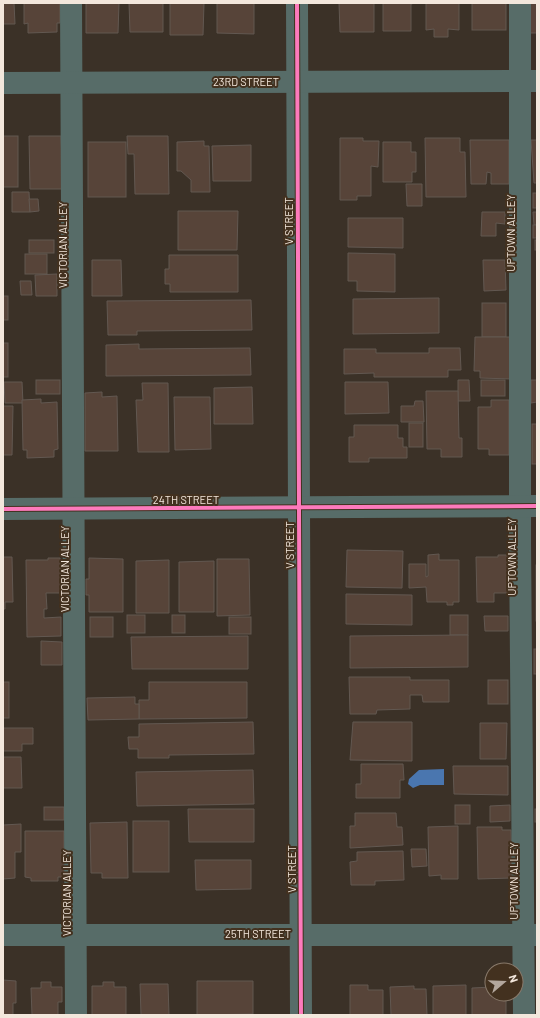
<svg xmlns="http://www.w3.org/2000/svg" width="540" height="1018" viewBox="0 0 540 1018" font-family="Barlow,sans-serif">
	<rect width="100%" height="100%" fill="#3b3127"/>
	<polygon fill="#4a76af" points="444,769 444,785 420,785 413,788 408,784 409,779 419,770"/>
	<g fill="#574439" stroke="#625851">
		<polygon points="3,3 14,3 15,24 3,24"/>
		<polygon points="24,3 60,3 60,23 57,23 57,32 28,33 28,23 24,24"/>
		<polygon points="86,3 119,3 118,33 86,33"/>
		<polygon points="129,3 163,3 163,32 130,32"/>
		<polygon points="170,3 204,3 203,35 170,35"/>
		<polygon points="217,3 254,3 254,34 217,33"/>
		<polygon points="339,3 374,3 374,32 340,32"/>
		<polygon points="383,3 415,3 411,4 411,31 383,31"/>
		<polygon points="426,3 459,3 459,30 448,29 448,37 434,37 434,29 426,30"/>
		<rect x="472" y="3" width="34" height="27"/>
		<rect x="530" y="3" width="7" height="30"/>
		<rect x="3" y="136" width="15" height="51"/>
		<polygon points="29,136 61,136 63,189 30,189"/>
		<polygon points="127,136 168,136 169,194 135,194 134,154 128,154"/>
		<polygon points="340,138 363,138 363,141 379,141 378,167 371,166 371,196 357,196 357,200 340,200"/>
		<polygon points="425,138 460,138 460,152 465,152 466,197 426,197"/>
		<polygon points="470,140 509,140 509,184 491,184 491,173 487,172 486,184 471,184"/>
		<polygon points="531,140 537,140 537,183 534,183"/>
		<polygon points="204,141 204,146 209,146 210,192 191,192 191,180 181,171 177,171 177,142"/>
		<rect x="88" y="142" width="38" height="55"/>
		<polygon points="383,142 411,142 411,152 416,152 416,172 412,172 412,182 383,182"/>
		<polygon points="251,145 251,181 213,181 212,146"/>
		<polygon points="406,184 422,184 422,206 407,206"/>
		<polygon points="12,192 29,192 30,212 12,212"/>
		<rect x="533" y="193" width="4" height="15"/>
		<polygon points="29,199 38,199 39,211 30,212"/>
		<polygon points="178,211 238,211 237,250 178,250"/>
		<polygon points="482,212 505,212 505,224 496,223 496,236 481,236"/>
		<polygon points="533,212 537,212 537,225 534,225"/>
		<polygon points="348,218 403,218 403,248 348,247"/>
		<rect x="533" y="225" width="4" height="13"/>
		<rect x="29" y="240" width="25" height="13"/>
		<rect x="535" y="240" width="2" height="10"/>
		<polygon points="348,253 395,254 395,292 357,291 357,281 348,281"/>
		<rect x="25" y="254" width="22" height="20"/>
		<polygon points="169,255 238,255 238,292 170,292 170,284 165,284 165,269 169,269"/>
		<polygon points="92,260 121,260 122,296 92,296"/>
		<polygon points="483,260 505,260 506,290 484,291"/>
		<polygon points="57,274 57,296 36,296 35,275"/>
		<polygon points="20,281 31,281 32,295 21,295"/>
		<rect x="3" y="296" width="5" height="24"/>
		<polygon points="439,298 439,333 353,334 353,299"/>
		<polygon points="251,300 252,330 137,331 137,335 108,335 107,301"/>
		<rect x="482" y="303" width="24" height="34"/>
		<polygon points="475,337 512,337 512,379 480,378 480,371 474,371"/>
		<rect x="3" y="343" width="5" height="34"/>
		<polygon points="139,344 139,349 250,348 251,375 106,376 106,345"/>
		<polygon points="429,348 460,348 461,370 448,370 448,377 374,377 374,373 344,374 344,349 376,349 376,353 429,353"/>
		<rect x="36" y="380" width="24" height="14"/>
		<polygon points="458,380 469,380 470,401 458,401"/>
		<rect x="481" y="380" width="24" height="16"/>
		<polygon points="531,380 537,380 537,402 531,403"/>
		<polygon points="4,382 22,382 23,403 5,403"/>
		<polygon points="345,382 388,382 389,413 345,414"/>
		<polygon points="142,383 168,383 169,452 138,452 136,400 143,400"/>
		<polygon points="252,387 253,424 214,424 214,388"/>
		<polygon points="426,391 458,391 459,438 462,438 462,457 441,457 441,449 427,449"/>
		<polygon points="102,392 102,397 117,396 118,451 85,451 85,393"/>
		<polygon points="174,397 210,397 211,449 175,450"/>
		<polygon points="41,399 41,403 57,402 58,449 54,450 54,457 27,458 27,450 23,450 22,400"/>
		<polygon points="491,400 509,400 509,455 489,455 489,449 478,449 478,407 491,407"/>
		<polygon points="415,401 423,401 424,422 401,422 401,406 414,406"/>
		<polygon points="3,406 13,406 12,455 3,455"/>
		<rect x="409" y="423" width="14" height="24"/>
		<rect x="532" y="424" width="5" height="40"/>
		<polygon points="354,425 398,425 398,438 403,438 403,447 407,447 407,458 369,458 369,462 349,462 349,437 354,437"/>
		<polygon points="347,550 403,551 402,588 346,587"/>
		<polygon points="439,554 439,560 459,560 459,602 453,602 453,605 447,605 447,602 427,602 426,587 409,588 409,564 426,564 426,577 428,576 428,555"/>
		<polygon points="498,555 509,555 510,593 494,593 494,602 477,602 476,557 498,557"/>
		<polygon points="3,557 12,557 13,602 5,602 5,609 3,609"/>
		<polygon points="48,558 60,558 61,593 46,593 47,609 44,609 44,618 61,617 61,636 27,637 26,560 48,560"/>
		<polygon points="89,558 123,559 123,612 89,612 89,595 86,595 86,579 89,579"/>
		<polygon points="217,559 249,559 250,615 217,616"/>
		<polygon points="169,560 169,613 136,613 136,561"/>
		<polygon points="214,561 214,612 179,612 179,562"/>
		<rect x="536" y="565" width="1" height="56"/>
		<polygon points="346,594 412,595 412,625 346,624"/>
		<rect x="127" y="615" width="18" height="18"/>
		<rect x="172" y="615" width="13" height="18"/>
		<rect x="450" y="615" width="18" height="20"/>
		<polygon points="484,616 508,616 508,631 485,631"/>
		<rect x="90" y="617" width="23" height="20"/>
		<rect x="229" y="617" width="22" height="17"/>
		<polygon points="468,635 468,667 350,668 350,636"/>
		<polygon points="248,636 248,669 132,669 131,637"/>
		<polygon points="41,641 62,642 62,665 41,665"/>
		<rect x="534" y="649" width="3" height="25"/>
		<polygon points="349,677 410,677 410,680 449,680 449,702 423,702 422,695 410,695 410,709 377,710 376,714 350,714"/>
		<rect x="488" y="680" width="20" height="24"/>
		<rect x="3" y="682" width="6" height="36"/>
		<polygon points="149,682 247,682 247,718 139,719 139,700 149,700"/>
		<polygon points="135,697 135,704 139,704 139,719 88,720 87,698"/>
		<polygon points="253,722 254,754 169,755 169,758 138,758 138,749 129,749 128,737 139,737 139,724"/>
		<polygon points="353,722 412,722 412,761 350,760"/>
		<polygon points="480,723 507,723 506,759 480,759"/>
		<polygon points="3,728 33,728 33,744 22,744 22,751 3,751"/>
		<polygon points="3,757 21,757 22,788 3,788"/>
		<polygon points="361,764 403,764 404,780 400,780 400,798 356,798 356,784 361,784"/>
		<polygon points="453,766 508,766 508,795 454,794"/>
		<polygon points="253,770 254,804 137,806 136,772"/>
		<rect x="455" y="805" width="15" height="19"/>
		<polygon points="510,805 510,821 490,822 490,806"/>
		<rect x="44" y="807" width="20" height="13"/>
		<polygon points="188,809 254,809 254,842 189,842"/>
		<rect x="535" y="809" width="2" height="13"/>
		<polygon points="355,813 396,813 397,827 402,827 403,845 350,848 350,826 355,826"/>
		<rect x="133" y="821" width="36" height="51"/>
		<polygon points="127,822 128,878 102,878 102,873 91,873 90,823"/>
		<polygon points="21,824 21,852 15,852 15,878 3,879 3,825"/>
		<polygon points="458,826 458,879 441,879 441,875 429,876 428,827"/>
		<polygon points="477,827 502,827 502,830 511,830 512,878 478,879"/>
		<polygon points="25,831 64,831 64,877 58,877 58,881 31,881 31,878 25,877"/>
		<polygon points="411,849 426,849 427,866 412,867"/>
		<polygon points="403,851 404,880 375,881 375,885 351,885 350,862 357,861 357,852"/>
		<polygon points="195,860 251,860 251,889 196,890"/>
		<polygon points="3,980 16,981 16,1003 13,1003 13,1015 3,1015"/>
		<polygon points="197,981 253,981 253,1014 197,1015"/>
		<polygon points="41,982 51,982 51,987 62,987 62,1002 58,1002 58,1015 32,1015 31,988 41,988"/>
		<polygon points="103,982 114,982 114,987 126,987 126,1015 92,1015 92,986 103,986"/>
		<polygon points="140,984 168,984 169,1015 141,1015"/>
		<polygon points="350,985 368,985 368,990 383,990 383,1015 350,1015"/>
		<polygon points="466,985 466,1015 433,1015 433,986"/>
		<polygon points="414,986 414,989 426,989 427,1015 391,1015 390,987"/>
		<polygon points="492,987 492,994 506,994 506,1015 472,1015 472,988"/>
	</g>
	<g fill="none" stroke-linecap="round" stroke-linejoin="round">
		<g stroke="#576c68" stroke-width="22">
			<polyline points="71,3 76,1015"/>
			<polyline points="297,3 301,1015"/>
			<polyline points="520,3 520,543 524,1015"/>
			<polyline points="3,83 537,81"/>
			<polyline points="3,509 537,506"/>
			<polyline points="3,935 537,935"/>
		</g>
		<defs>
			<g id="cycleway">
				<polyline points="297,3 301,1015"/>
				<polyline points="3,509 537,506"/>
			</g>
		</defs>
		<use href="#cycleway" stroke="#43311f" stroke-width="6"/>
		<use href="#cycleway" stroke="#fd7abc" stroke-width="4"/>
	</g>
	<g text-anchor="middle" stroke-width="4" stroke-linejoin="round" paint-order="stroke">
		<g font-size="11" fill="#f3e7dc" stroke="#43311f">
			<text x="246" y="86">23RD STREET</text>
			<text transform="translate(289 221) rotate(-90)" y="4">V STREET</text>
			<text transform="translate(511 233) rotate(-90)" y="4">UPTOWN ALLEY</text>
			<text transform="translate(63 245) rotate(-90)" y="4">VICTORIAN ALLEY</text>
			<text x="186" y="504">24TH STREET</text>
			<text transform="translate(290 545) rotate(-90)" y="4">V STREET</text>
			<text transform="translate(512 557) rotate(-90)" y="4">UPTOWN ALLEY</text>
			<text transform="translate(65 569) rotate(-90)" y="4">VICTORIAN ALLEY</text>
			<text transform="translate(292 869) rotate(-90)" y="4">V STREET</text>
			<text transform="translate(514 881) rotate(-90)" y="4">UPTOWN ALLEY</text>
			<text transform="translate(67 893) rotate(-90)" y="4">VICTORIAN ALLEY</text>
			<text x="258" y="938">25TH STREET</text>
		</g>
	</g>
	<rect width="540" height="1018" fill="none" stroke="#f3e7dc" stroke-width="8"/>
	<g transform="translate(504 982) rotate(71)"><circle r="19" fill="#43311f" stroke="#897a6b"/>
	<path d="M0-3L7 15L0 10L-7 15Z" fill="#b3a79d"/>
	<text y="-6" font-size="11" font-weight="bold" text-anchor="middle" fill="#f3e7dc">N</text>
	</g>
</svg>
